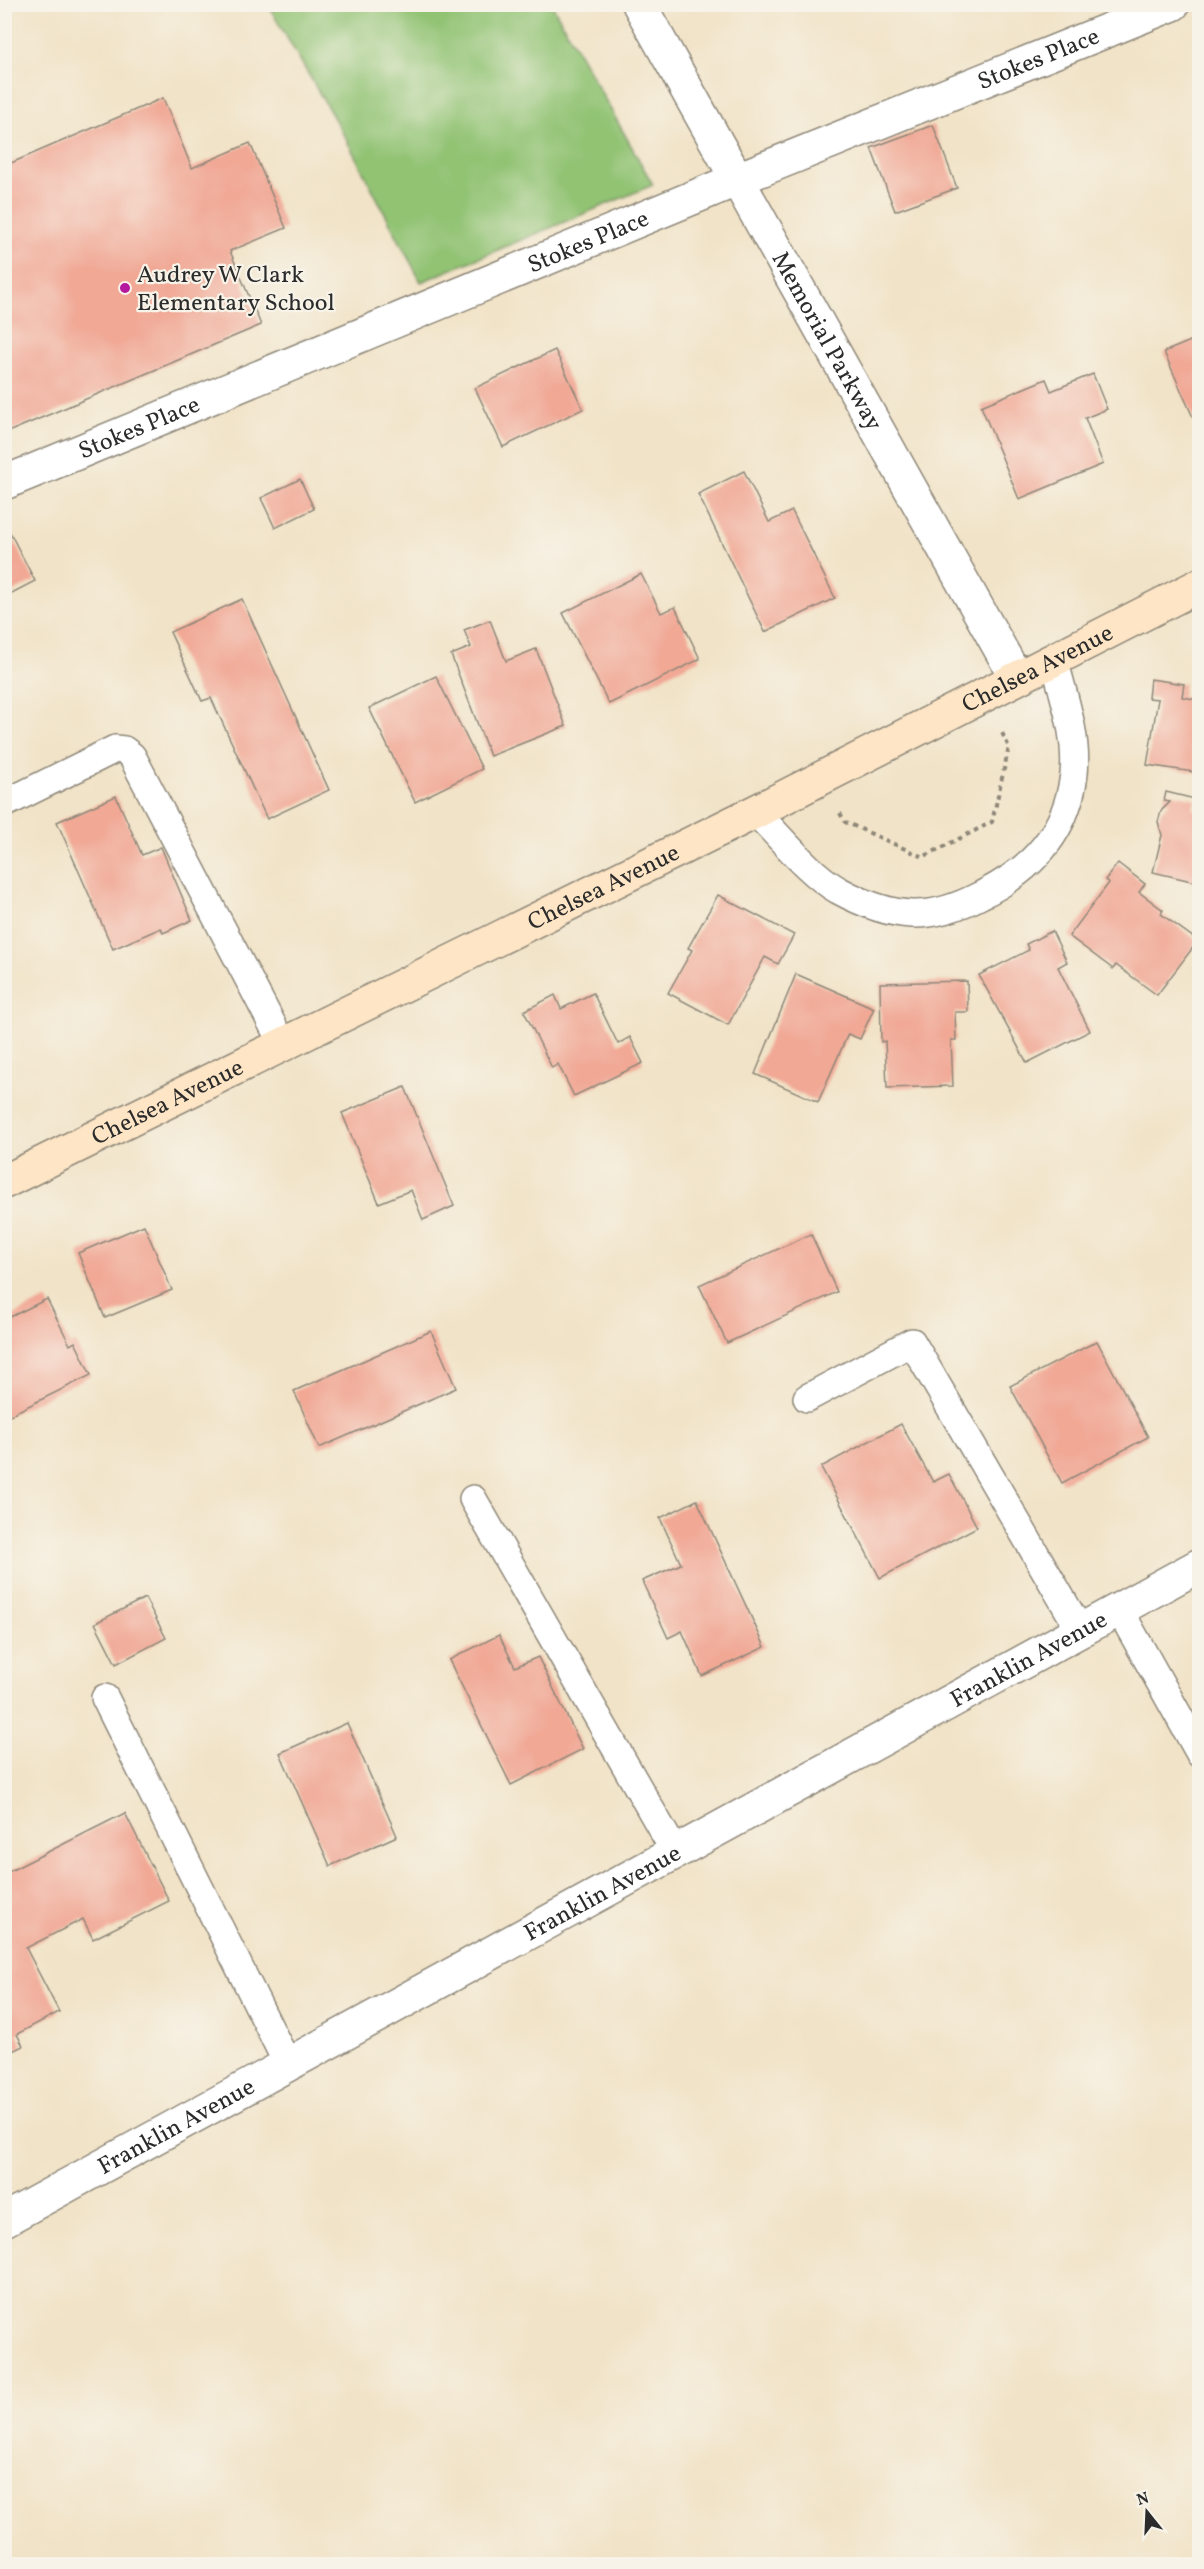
<svg xmlns="http://www.w3.org/2000/svg" width="1204" height="2569" viewBox="0 0 1204 2569" font-family="Vollkorn,serif">
	<rect width="100%" height="100%" fill="#f7f3e8"/>
	<filter id="ink" filterUnits="userSpaceOnUse"><feTurbulence type="fractalNoise" baseFrequency=".0167" numOctaves="2"/><feDisplacementMap in="SourceGraphic" scale="12" xChannelSelector="R" yChannelSelector="G"/><feConvolveMatrix kernelMatrix="1 2 1 2 8 2 1 2 1" color-interpolation-filters="sRGB"/></filter>
	<filter id="wash" filterUnits="userSpaceOnUse"><feTurbulence type="fractalNoise" baseFrequency=".008" numOctaves="4" result="noise"/><feDisplacementMap in="SourceGraphic" scale="24" xChannelSelector="R" yChannelSelector="G"/><feGaussianBlur stdDeviation="1.35" result="paint"/><feColorMatrix in="noise" values="0 0 0 0 0 0 0 0 0 0 0 0 0 0 0 0 0 1.4 0 .05"/><feComposite in="paint" operator="in"/></filter>
	<g filter="url(#wash)">
		<rect width="100%" height="100%" fill="#f1e3c7"/>
		<polygon fill="#91c373" stroke="#5e774f" stroke-width="1.5" points="268,5 552,5 653,185 421,282 345,137"/>
		<g id="blocks">
			<g fill="#f1a895">
				<polygon points="163,98 192,168 250,143 286,228 230,251 261,325 8,432 4,424 4,166"/>
				<polygon points="933,125 957,188 895,211 871,148"/>
				<polygon points="1200,337 1200,433 1164,352"/>
				<polygon points="555,350 583,409 503,447 475,388"/>
				<polygon points="1093,374 1107,409 1085,418 1103,464 1019,499 981,406 1046,379 1051,391"/>
				<polygon points="744,471 769,522 792,511 835,598 765,632 698,494"/>
				<polygon points="300,479 314,509 275,528 261,498"/>
				<polygon points="4,521 35,581 4,597"/>
				<polygon points="641,574 661,613 675,607 700,659 609,704 563,613"/>
				<polygon points="242,599 329,790 267,819 211,698 202,701 170,632"/>
				<polygon points="490,620 506,661 536,649 566,726 490,756 451,655 471,647 464,630"/>
				<polygon points="436,676 482,769 415,802 369,708"/>
				<polygon points="1150,679 1184,684 1182,697 1200,700 1200,773 1147,765 1158,699 1148,698"/>
				<polygon points="1166,792 1195,799 1193,810 1200,811 1200,883 1153,872 1162,835 1158,822 1161,811 1170,802 1164,801"/>
				<polygon points="116,796 142,855 161,847 192,920 163,933 161,928 113,949 57,822"/>
				<polygon points="1118,863 1145,884 1139,892 1163,910 1161,914 1198,941 1157,995 1116,965 1113,969 1069,936 1109,883 1105,880"/>
				<polygon points="718,895 794,935 778,964 765,957 728,1025 668,993 692,950 688,948"/>
				<polygon points="1052,931 1067,962 1058,967 1090,1031 1027,1063 979,975 1029,950 1026,944"/>
				<polygon points="796,974 874,1008 860,1039 848,1034 818,1102 755,1074"/>
				<polygon points="967,981 968,1012 955,1012 956,1040 951,1040 953,1086 887,1088 885,1041 881,1042 880,983"/>
				<polygon points="593,993 618,1044 630,1037 643,1063 574,1096 558,1064 552,1068 524,1011 555,995 561,1009"/>
				<polygon points="405,1087 454,1206 423,1220 411,1190 379,1203 342,1113"/>
				<polygon points="144,1225 172,1290 105,1318 78,1253"/>
				<polygon points="811,1234 837,1292 727,1343 699,1285"/>
				<polygon points="47,1299 70,1345 75,1342 91,1375 4,1418 4,1320"/>
				<polygon points="431,1331 456,1388 319,1448 294,1391"/>
				<polygon points="1097,1341 1148,1437 1062,1483 1010,1386"/>
				<polygon points="901,1424 933,1482 949,1474 977,1527 880,1578 821,1467"/>
				<polygon points="697,1500 765,1647 702,1676 682,1631 668,1638 642,1581 681,1564 660,1518"/>
				<polygon points="145,1598 166,1638 116,1664 95,1623"/>
				<polygon points="499,1635 515,1667 538,1657 583,1749 511,1785 449,1660"/>
				<polygon points="347,1723 397,1836 330,1866 280,1753"/>
				<polygon points="125,1813 169,1901 93,1939 83,1919 26,1948 59,2012 17,2034 23,2046 4,2055 4,1874"/>
			</g>
		</g>
	</g>
	<g filter="url(#ink)">
		<use href="#blocks" fill-opacity="0" stroke="#8e8779" stroke-width="1.5"/>
		<g fill="none" stroke-linecap="round" stroke-linejoin="round">
			<defs>
				<g id="lane">
					<polyline points="4,804 115,749 124,750 132,756 283,1045"/>
					<path d="M755 812C781 837 807 872 838 890 860 902 886 913 912 914 936 915 960 906 981 895 1032 870 1067 833 1074 774 1078 735 1063 696 1054 658"/>
					<polyline points="807,1398 912,1342 1080,1630"/>
					<polyline points="473,1499 675,1852"/>
					<polyline points="1119,1609 1200,1754"/>
					<polyline points="105,1698 288,2065"/>
				</g>
				<g id="street">
					<path id="s1" d="M639 4 1016 677"/>
					<path id="s2" d="M4 483 738 179 1173 4"/>
					<path id="s3" d="M4 2220 1200 1565"/>
				</g>
				<g id="secondary">
					<path id="s4" d="M4 1182 755 812 1200 585"/>
				</g>
			</defs>
			<use href="#lane" stroke="#8e8779" stroke-width="30"/>
			<use href="#street" stroke="#8e8779" stroke-width="36"/>
			<use href="#secondary" stroke="#8e8779" stroke-width="36"/>
			<polyline stroke="#8e8779" stroke-width="4" stroke-dasharray="4.5 4.5" stroke-linecap="butt" points="840,813 845,822 923,857 992,822 1009,747 1001,731"/>
			<use href="#lane" stroke="#fff" stroke-width="27"/>
			<use href="#street" stroke="#fff" stroke-width="33"/>
			<use href="#secondary" stroke="#fde5c5" stroke-width="33"/>
		</g>
	</g>
	<circle fill="#b5179e" stroke="#f7f3e8" stroke-width="2" cx="125" cy="288" r="6"/>
	<g text-anchor="middle" stroke-width="4.5" stroke-linejoin="round" paint-order="stroke">
		<g font-size="24" fill="#2b2b2b" stroke="#f7f3e8">
			<text dy="8" stroke="none"><textPath href="#s2" startOffset="1118">Stokes Place</textPath></text>
			<text dy="8" stroke="none"><textPath href="#s2" startOffset="632">Stokes Place</textPath></text>
			<text dy="8" stroke="none"><textPath href="#s1" startOffset="386">Memorial Parkway</textPath></text>
			<text dy="8" stroke="none"><textPath href="#s2" startOffset="146">Stokes Place</textPath></text>
			<text dy="8" stroke="none"><textPath href="#s4" startOffset="1154">Chelsea Avenue</textPath></text>
			<text dy="8" stroke="none"><textPath href="#s4" startOffset="668">Chelsea Avenue</textPath></text>
			<text dy="8" stroke="none"><textPath href="#s4" startOffset="182">Chelsea Avenue</textPath></text>
			<text dy="8" stroke="none"><textPath href="#s3" startOffset="1168">Franklin Avenue</textPath></text>
			<text dy="8" stroke="none"><textPath href="#s3" startOffset="682">Franklin Avenue</textPath></text>
			<text dy="8" stroke="none"><textPath href="#s3" startOffset="196">Franklin Avenue</textPath></text>
		</g>
		<g font-size="24" fill="#2b2b2b" stroke="#f7f3e8" text-anchor="start">
			<text x="137" y="282">Audrey W Clark<tspan x="137" dy="28">Elementary School</tspan></text>
		</g>
	</g>
	<rect width="1204" height="2569" fill="none" stroke="#f7f3e8" stroke-width="24"/>
	<g transform="translate(1147 2512) rotate(342)" stroke="#f7f3e8" stroke-width="4.5" paint-order="stroke">
	<path d="M0-4.5L10 22L0 15L-10 22Z" fill="#2b2b2b"/>
	<text y="-9" font-size="16" font-weight="bold" text-anchor="middle" fill="#2b2b2b">N</text>
	</g>
</svg>
